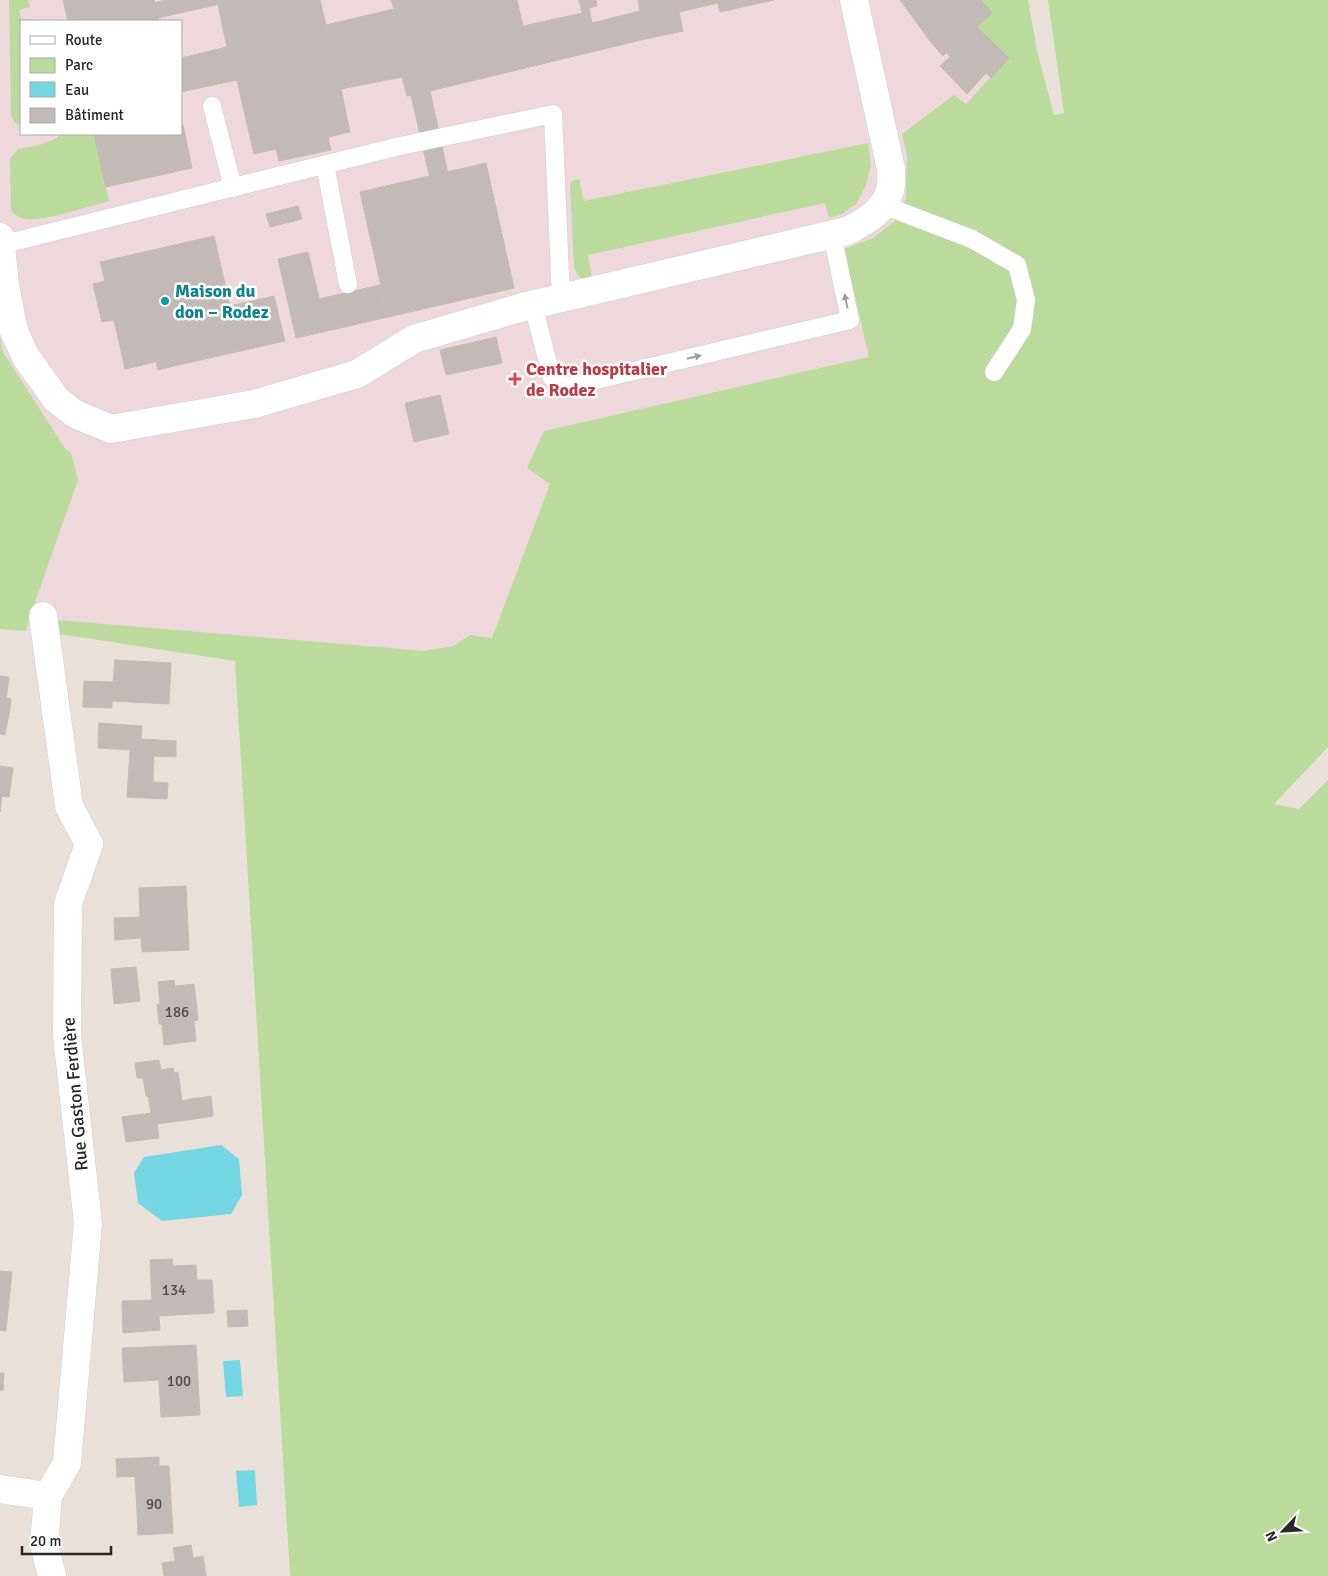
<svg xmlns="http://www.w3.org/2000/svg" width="1328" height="1576" viewBox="0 0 1328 1576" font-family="Signika,sans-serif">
	<rect width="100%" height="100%" fill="#e9e0da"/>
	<path fill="#efd8dc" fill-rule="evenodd" d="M0 0H1028L1037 51 1054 115 894 737 53 633 0 629ZM21 21H181V134H21Z"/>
	<g fill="#badb9b">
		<polygon points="9,0 28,0 30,7 19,10 22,21 21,126 15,123 11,115"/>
		<polygon points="981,0 1028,0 1037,51 1054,115 1064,113 1048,0 1328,0 1328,747 1274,804 1299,809 1328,780 1328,1576 290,1576 235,661 53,633 57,620 425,651 453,646 470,635 492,638 550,484 527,468 544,431 869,357 844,249 873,238 894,222 906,199 907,155 902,134 954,95 966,104 1008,58 976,26"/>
		<path d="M62 134H94L109 201C89 206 47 221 27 219 20 219 15 215 11 210L10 158 18 149 39 145 53 140Z"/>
		<path d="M868 143 871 166 865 187 856 204 842 214 829 218 825 203 588 255 592 277C581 281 578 277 574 267L570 184 572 181 579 179 584 201Z"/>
		<polygon points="0,337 3,352 66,450 71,452 78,480 29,619 26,631 0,629"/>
	</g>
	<g fill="#75d6e3">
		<polygon points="221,1145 239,1159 242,1195 231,1214 162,1221 138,1203 134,1173 144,1157"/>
		<polygon points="240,1360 243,1396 226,1397 223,1361"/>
		<polygon points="255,1470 257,1505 239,1507 236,1471"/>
	</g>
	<g fill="#c1bab7" stroke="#c4bcb4">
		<polygon points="63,0 154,0 159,21 68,21"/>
		<polygon points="166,0 228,0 229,2 144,21 140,6"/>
		<polygon points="217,0 320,0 326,25 394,9 391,0 517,0 523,26 582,13 579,0 596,0 597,6 589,8 592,23 640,11 638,0 774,0 720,12 718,3 679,12 683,31 641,40 638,25 633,26 632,22 618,26 619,29 601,33 600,30 579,35 580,39 536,49 535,45 525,47 526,51 507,55 507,52 485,57 486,61 470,64 470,61 459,63 460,67 445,70 443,67 433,69 434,73 426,75 430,91 407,96 402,77 341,89 244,111 237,80 181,92 181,58 227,47"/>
		<polygon points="900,0 981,0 992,13 960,41 948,26 930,41"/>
		<polygon points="632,22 633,26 638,25 641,40 430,91 426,75 434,73 433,69 443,67 445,70 460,67 459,63 470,61 470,64 486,61 485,57 507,52 507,55 526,51 525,47 535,45 536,49 580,39 579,35 600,30 601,33 619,29 618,26"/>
		<polygon points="948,26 960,41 943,56 930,41"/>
		<polygon points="976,26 1009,58 991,78 986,73 967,94 940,66 950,57 947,53"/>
		<polygon points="341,89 350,132 328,137 331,150 279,161 276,149 254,154 244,111"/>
		<polygon points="430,91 458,220 440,223 411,95"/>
		<polygon points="181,125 183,125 192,168 106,187 96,144 143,134 181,134"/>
		<polygon points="94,134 143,134 96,144"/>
		<polygon points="486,163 514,288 388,317 360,192"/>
		<polygon points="298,206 302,219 270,227 266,214"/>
		<polygon points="214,236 230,306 274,296 285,341 174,366 172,358 125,369 114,320 107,321 98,283 105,281 100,262"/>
		<polygon points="308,252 327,331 296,338 278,259"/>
		<polygon points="98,283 107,321 102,322 93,284"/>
		<polygon points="380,285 388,317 327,331 319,299"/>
		<polygon points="496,337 502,363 446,375 440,350"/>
		<polygon points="172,358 174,366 158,370 156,362"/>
		<polygon points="440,395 449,434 414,442 405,403"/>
		<polygon points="115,660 171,663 169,704 112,701 112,708 83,707 84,681 113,682"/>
		<polygon points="0,676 9,677 5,708 10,708 5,735 0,734"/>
		<polygon points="7,698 11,699 10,708 5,708"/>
		<polygon points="99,723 142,726 141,739 176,741 176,757 154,756 153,782 168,783 167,799 127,797 130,750 98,748"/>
		<polygon points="0,766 13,768 9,797 2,796 0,812"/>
		<polygon points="186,886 189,950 142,952 141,938 115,940 114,918 140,917 139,888"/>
		<polygon points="136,967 140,1001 114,1004 111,969"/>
		<polygon points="174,980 175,986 186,985 188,1001 196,1000 198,1020 194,1021 196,1041 164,1045 162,1024 159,1024 157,1004 160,1004 158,982"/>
		<polygon points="194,984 196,1000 188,1001 186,985"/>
		<polygon points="159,1060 161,1070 173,1068 174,1073 178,1072 182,1101 191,1099 194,1119 157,1124 159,1138 126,1142 122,1117 151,1113 148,1096 146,1096 143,1078 137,1078 135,1063"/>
		<polygon points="211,1096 213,1116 194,1119 191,1099"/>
		<polygon points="172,1259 173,1266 196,1265 197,1283 191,1284 193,1314 159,1316 160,1330 123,1333 122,1301 154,1300 157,1296 156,1283 151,1283 150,1260"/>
		<polygon points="0,1271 12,1272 6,1331 0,1330"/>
		<polygon points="197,1280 212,1280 214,1313 193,1314 191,1284 197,1283"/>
		<polygon points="151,1283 156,1283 157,1296 154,1300 152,1300"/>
		<polygon points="247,1310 248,1326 228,1327 227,1311"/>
		<polygon points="196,1345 200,1415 161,1417 159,1380 124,1382 122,1348"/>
		<polygon points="0,1373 4,1373 3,1391 0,1390"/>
		<polygon points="159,1457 159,1466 169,1466 173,1533 138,1535 136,1493 145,1493 144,1476 117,1477 116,1459"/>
		<polygon points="135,1476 144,1476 145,1493 136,1493"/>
		<polygon points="191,1545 193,1558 203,1556 206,1576 178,1576 173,1548"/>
		<polygon points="175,1561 178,1576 164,1576 162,1563"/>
	</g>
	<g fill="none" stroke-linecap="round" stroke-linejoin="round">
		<defs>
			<g id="lane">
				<polyline points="212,106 233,188"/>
				<polyline points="325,165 348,284"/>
				<polyline points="883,205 972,239 1017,265 1026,300 1022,329 994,372"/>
				<polyline points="0,245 400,146 553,114 561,299"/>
				<polyline points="533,305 552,378 559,385 566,387 850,320 832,234"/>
			</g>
			<g id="street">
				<path d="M0 237 5 286 14 331 26 357 56 399 75 414 111 429 254 404 357 374 414 339 523 307 847 231C865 222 885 211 890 190 892 184 891 176 891 169L854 0"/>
				<polyline points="43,616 69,806 89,844 68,904 67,1036 88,1223 67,1463 48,1496 44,1545 52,1576"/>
				<polyline points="0,1489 48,1496"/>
			</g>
		</defs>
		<use href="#lane" stroke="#c9ced8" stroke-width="19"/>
		<use href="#street" stroke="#c9ced8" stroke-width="29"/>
		<use href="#lane" stroke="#fff" stroke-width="18"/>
		<use href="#street" stroke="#fff" stroke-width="28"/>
	</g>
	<defs><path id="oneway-solid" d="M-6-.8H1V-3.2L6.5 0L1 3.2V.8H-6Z" transform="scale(1.25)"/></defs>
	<g fill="#9e9e9e">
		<use href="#oneway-solid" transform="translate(846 301) rotate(-102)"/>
		<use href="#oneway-solid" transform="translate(694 357) rotate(-13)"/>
	</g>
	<circle fill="#0f9aa8" stroke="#fff" stroke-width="2" cx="165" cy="301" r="5"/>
	<path fill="#e0444e" stroke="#fff" stroke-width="2" d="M512.5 371.5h5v5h5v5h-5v5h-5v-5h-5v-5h5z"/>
	<g text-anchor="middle" stroke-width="5" stroke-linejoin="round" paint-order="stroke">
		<g font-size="15" fill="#4e4c4b">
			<text x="177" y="1017">186</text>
			<text x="174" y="1295">134</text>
			<text x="179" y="1386">100</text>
			<text x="154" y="1509">90</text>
		</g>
		<g font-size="18" font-weight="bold" fill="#0d838f" stroke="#fff" text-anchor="start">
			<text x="175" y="297">Maison du<tspan x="175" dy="21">don – Rodez</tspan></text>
		</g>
		<g font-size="18" font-weight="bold" fill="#be3a42" stroke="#fff" text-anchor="start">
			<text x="526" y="375">Centre hospitalier<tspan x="526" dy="21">de Rodez</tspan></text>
		</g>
		<g font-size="18" fill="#272727" stroke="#fff">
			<text transform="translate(75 1094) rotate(-95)" y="6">Rue Gaston Ferdière</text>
		</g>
	</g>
	<rect x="20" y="20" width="162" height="115" fill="#ffffff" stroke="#a9a9a9"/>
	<rect x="30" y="36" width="25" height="8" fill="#ffffff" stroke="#a9a9a9"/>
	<text x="65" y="45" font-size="15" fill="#272727">Route</text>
	<rect x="30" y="58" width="25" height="15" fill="#badb9b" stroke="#a9a9a9"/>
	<text x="65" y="70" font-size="15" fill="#272727">Parc</text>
	<rect x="30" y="82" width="25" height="15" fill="#75d6e3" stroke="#a9a9a9"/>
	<text x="65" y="95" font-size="15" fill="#272727">Eau</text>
	<rect x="30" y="108" width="25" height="15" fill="#c1bab7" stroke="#a9a9a9"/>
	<text x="65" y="120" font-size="15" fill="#272727">Bâtiment</text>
	<g transform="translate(1283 1531) rotate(245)" stroke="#ffffff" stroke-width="4" paint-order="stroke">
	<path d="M0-4L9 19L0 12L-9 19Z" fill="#272727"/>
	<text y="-8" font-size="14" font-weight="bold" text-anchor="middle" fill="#272727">N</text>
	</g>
	<path d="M22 1546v8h89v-8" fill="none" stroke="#272727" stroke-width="2.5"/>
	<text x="30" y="1546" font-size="15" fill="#272727" stroke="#ffffff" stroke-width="4" paint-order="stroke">20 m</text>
</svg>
